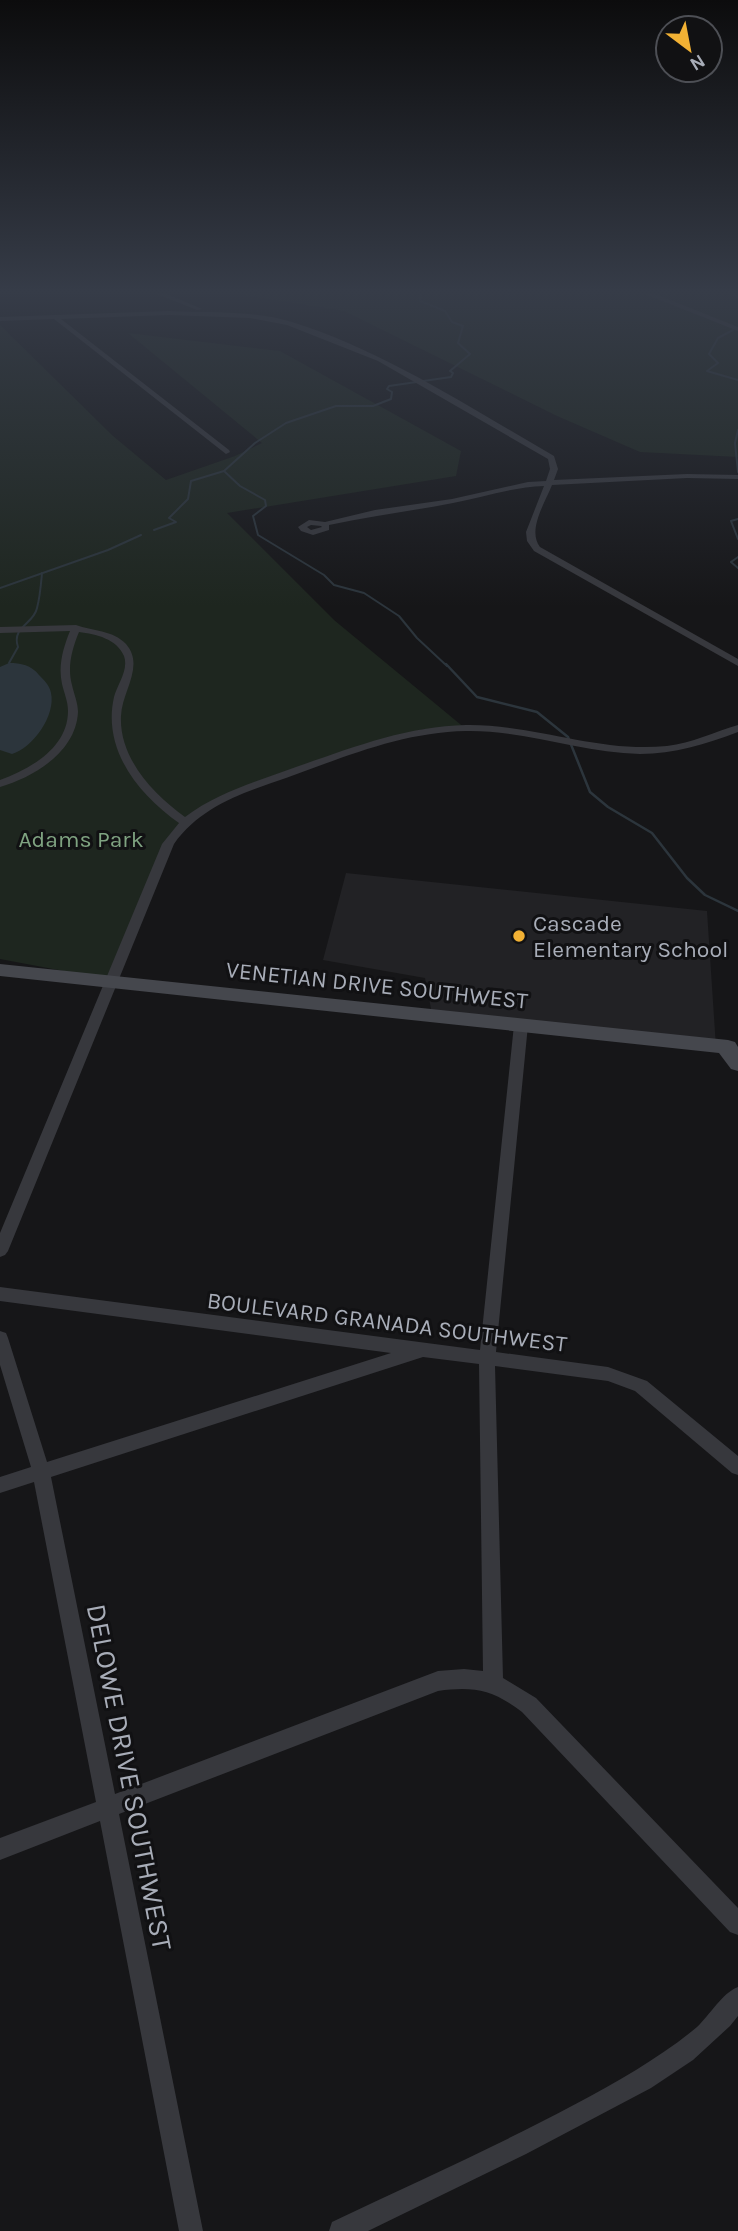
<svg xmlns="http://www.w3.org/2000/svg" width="738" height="2231" viewBox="0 0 738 2231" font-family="Karla,sans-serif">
	<rect width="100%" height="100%" fill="#161618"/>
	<polygon fill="#222225" points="346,873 707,911 716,1047 433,1019 425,978 323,960"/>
	<g fill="#1e261f">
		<polygon points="236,294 738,294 738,457 640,452 557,416 344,311"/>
		<polygon points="0,325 113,436 166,480 235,456 262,443 128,333 280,351 461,451 456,476 227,513 334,620 466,729 424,729 381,741 212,804 179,823 106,979 0,959"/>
	</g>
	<path fill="#2c353c" d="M9 663C21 663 31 665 39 675 44 680 50 686 51 693 56 715 33 748 12 754L0 750V667Z"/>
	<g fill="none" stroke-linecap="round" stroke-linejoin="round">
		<g stroke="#2c353c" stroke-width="2">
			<polyline points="732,294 738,297"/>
			<polyline points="733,330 718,338 709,354 718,363 707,371 738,380"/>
			<polyline points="738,430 735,443 738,472"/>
			<polyline points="224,471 240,486 265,500 266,506 253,516 258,535 324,575 334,585 364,593 399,616 417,638 447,666"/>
			<polyline points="738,519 731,521 738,539"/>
			<polyline points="154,530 176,522 169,518 188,499 191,481 224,471 255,443 286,423 336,406 373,406 391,399 392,392 387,389 389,386 451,377 453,373 450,371 470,354 458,343 463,326 452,322 445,311 420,301 421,294"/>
			<polyline points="738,557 731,562 738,568"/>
			<polyline points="0,588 108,550 141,535"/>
			<path d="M9 663 18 647C11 627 34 624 37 608 40 597 41 584 42 573"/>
		</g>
		<polyline stroke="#2c353c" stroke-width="2.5" points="446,664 477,697 537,712 568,737 590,792 608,807 652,833 687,878 705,895 738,911"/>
		<g fill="#37383d" fill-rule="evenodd">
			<polygon points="157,294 167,294 202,309 197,310"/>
			<polygon points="645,294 655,294 738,327 738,331"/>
			<path d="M169 311C209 313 253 310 292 322 385 351 470 408 554 456L558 469 554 480 687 474 738 475V479L687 478 552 485C545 503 527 530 540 547L738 659V666L534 551 527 541 526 532 544 486C513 487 483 497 453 503 412 511 370 516 329 525V530L313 535 301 531 298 527 309 520 325 522 375 510 452 499 528 482 546 481 550 469 548 459 378 361 287 325 250 318 169 315 61 319 229 450 230 452 226 454 54 319 0 321V317ZM311 525 321 526 322 527 311 530 307 527Z"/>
			<path d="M76 625C92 631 113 630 126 644 145 666 122 691 121 716 119 758 153 794 185 817 218 792 258 781 296 767 351 748 407 726 466 725 534 724 598 753 667 746 692 743 714 732 738 725V732C706 744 674 754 640 754 581 753 525 730 466 731 403 732 344 757 286 778 243 793 201 806 174 844L8 1251 5 1255 0 1257V1233L162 844 179 823C139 795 102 750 114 697 117 685 129 670 124 656 117 639 96 634 79 632 72 649 67 667 72 685 74 694 78 703 78 712 76 752 34 777 0 787V780C30 769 68 748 68 711 68 701 64 693 62 684 58 666 63 648 70 631L0 633V627Z"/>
			<path d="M521 1020 528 1025 496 1352 608 1367 647 1381 738 1456V1475L732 1473 635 1391 608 1381 495 1366 503 1678 536 1698 738 1908V1935L730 1932 522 1712C493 1690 474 1686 438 1691L119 1814 203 2231H179L100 1821 0 1860V1838L96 1802 34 1482 0 1493V1477L31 1467 0 1365V1331L6 1333 8 1338 47 1462 391 1353 0 1301V1287L480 1350 514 1025ZM423 1357 479 1364 483 1671 464 1669 438 1671 115 1794 51 1477Z"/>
			<path d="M738 1987V2016L730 2026 693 2060 651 2088 526 2154 368 2231H329L332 2222C434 2173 539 2128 636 2070 657 2057 678 2043 697 2027 710 2015 722 1993 738 1987Z"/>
		</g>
		<polygon fill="#45474d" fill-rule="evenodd" points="0,964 728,1040 735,1042 738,1047 738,1071 731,1069 719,1053 0,976"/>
	</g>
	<linearGradient id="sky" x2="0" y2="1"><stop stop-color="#0c0c0d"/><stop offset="0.48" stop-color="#363c48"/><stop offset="1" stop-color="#363c48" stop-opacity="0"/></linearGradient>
	<rect width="738" height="607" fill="url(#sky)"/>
	<circle fill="#f2b134" stroke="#111113" stroke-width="2.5" cx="519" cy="936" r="7"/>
	<g text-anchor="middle" stroke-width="6" stroke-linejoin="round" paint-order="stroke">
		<g font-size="23" fill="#7fa381" stroke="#111113">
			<text x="81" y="847">Adams Park</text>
		</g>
		<g font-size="23" fill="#a8adb8" stroke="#111113" text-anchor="start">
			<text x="533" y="931">Cascade<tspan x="533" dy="26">Elementary School</tspan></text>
		</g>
		<g font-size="23" fill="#a8adb8" stroke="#111113">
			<text transform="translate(377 985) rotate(6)" y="8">VENETIAN DRIVE SOUTHWEST</text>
			<text transform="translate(387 1322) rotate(7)" y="8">BOULEVARD GRANADA SOUTHWEST</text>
		</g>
		<g font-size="28" fill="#a8adb8" stroke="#111113">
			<text transform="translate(130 1777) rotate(79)" y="10">DELOWE DRIVE SOUTHWEST</text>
		</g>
	</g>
	<g transform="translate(689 49) rotate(148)"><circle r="33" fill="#111113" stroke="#4d4f55" stroke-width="2"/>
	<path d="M0-5L12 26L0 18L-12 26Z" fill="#f2b134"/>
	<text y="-10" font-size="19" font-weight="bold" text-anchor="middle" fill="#a8adb8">N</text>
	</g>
</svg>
